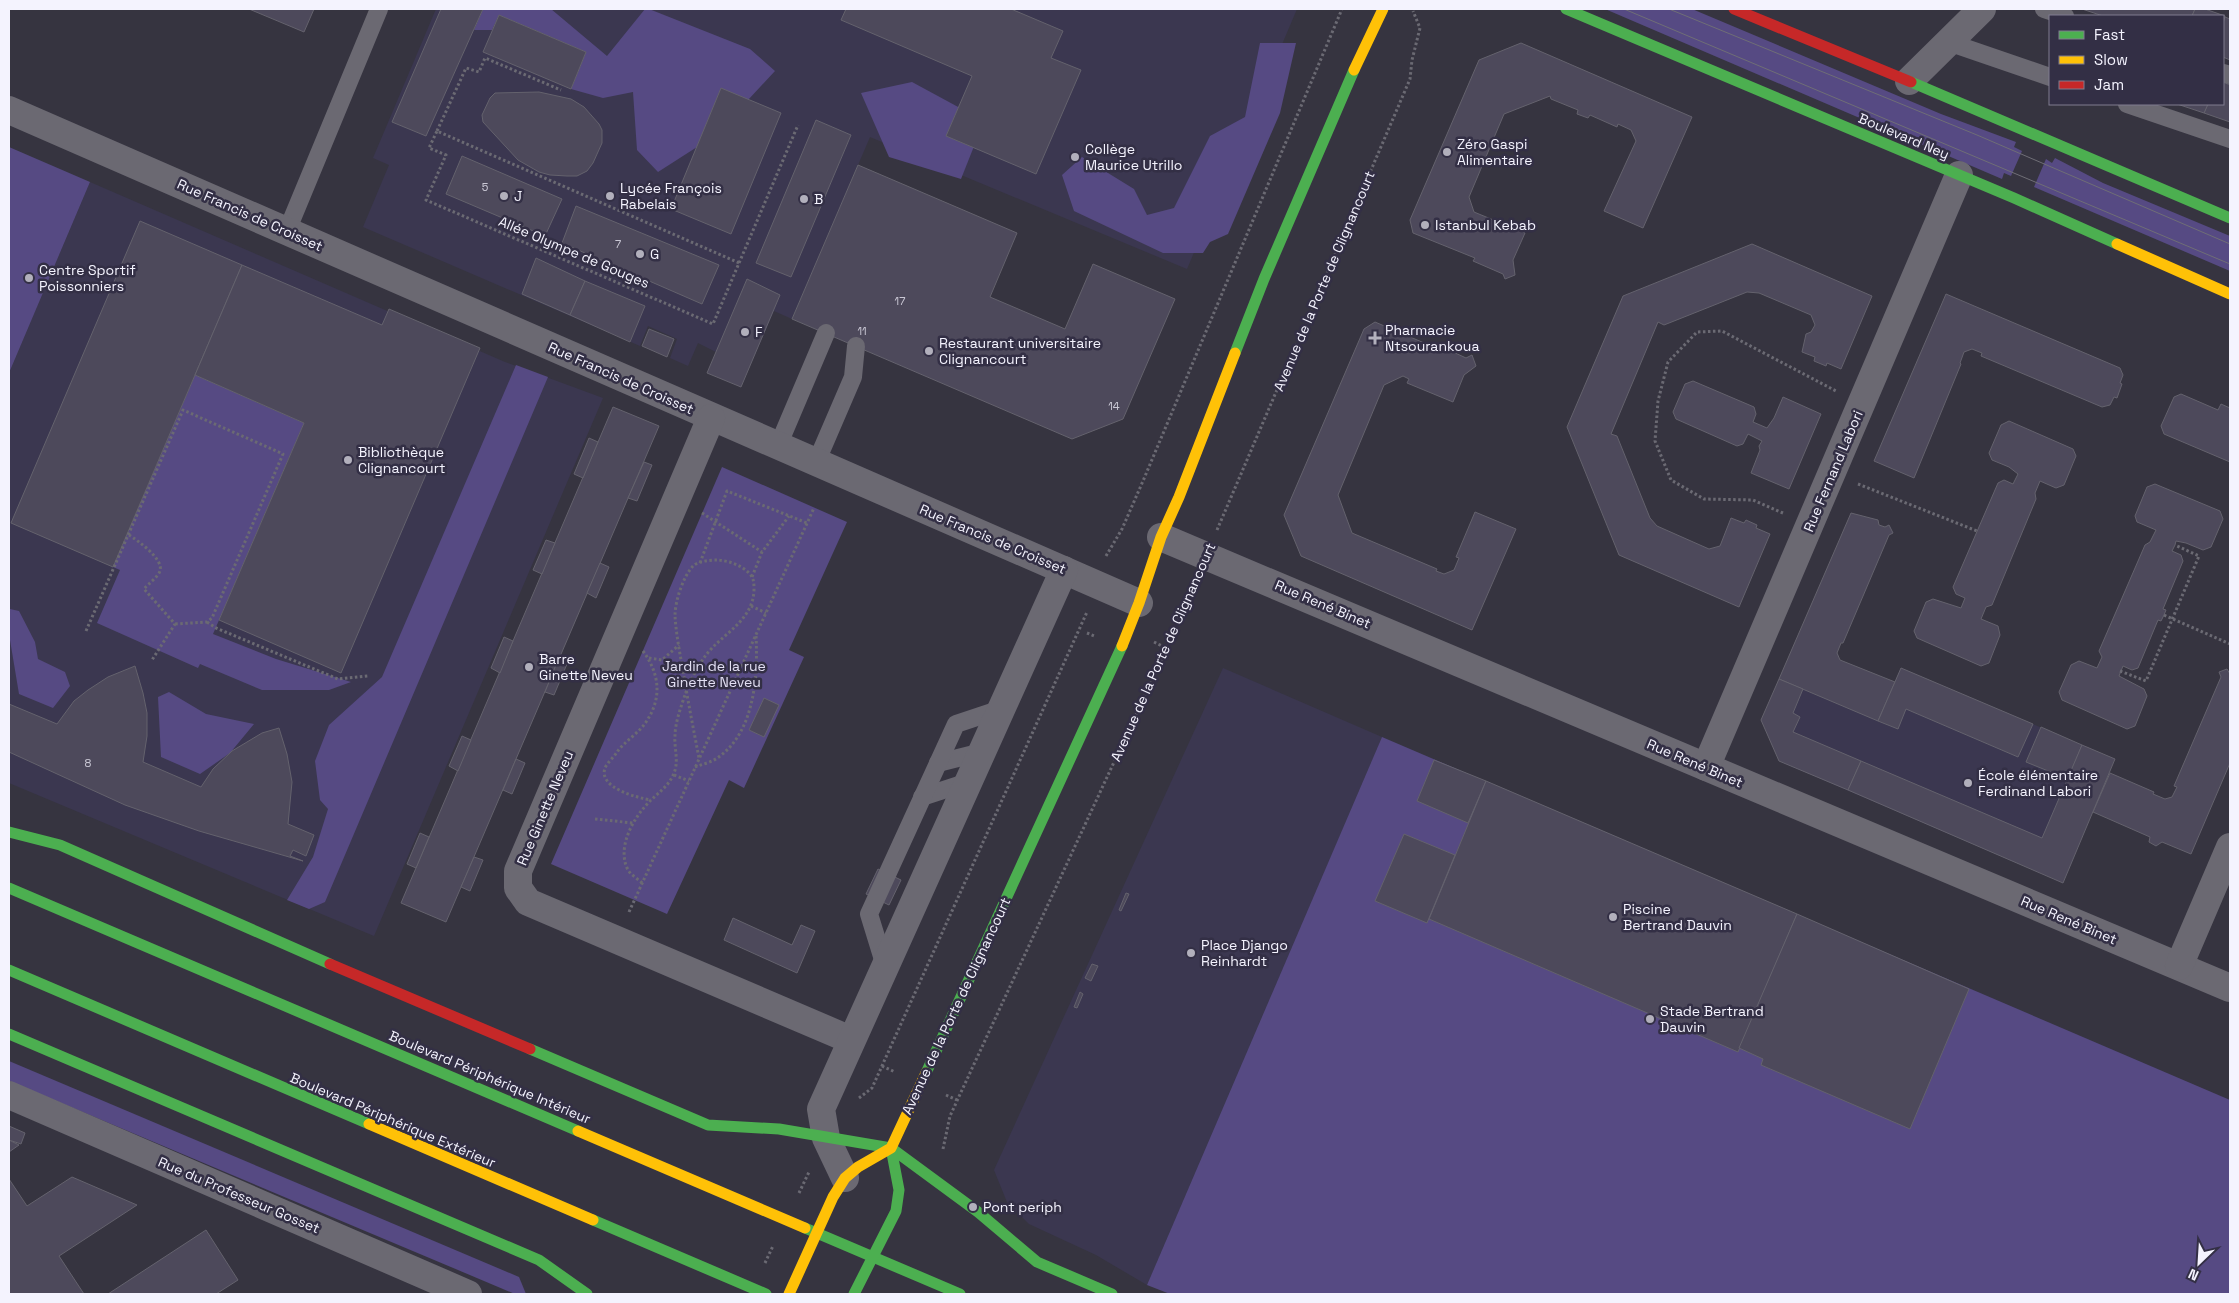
<svg xmlns="http://www.w3.org/2000/svg" width="2239" height="1303" viewBox="0 0 2239 1303" font-family="'Space Grotesk',sans-serif">
	<rect width="100%" height="100%" fill="#363440"/>
	<g fill="#3b3750">
		<polygon points="436,9 1297,9 1187,269 870,137 792,319 774,311 741,387 707,373 716,352 698,343 688,366 670,358 677,339 648,326 640,346 363,227 389,165 373,158"/>
		<polygon points="90,182 505,362 603,398 374,936 9,783 9,373"/>
		<polygon points="1223,668 1382,737 1147,1285 1096,1255 1029,1224 1007,1202 994,1170"/>
		<polygon points="1901,668 2115,759 2063,883 1779,761 1779,679 1878,720"/>
	</g>
	<g fill="#564a83">
		<polygon points="483,9 551,9 607,56 645,9 649,9 750,49 775,71 748,100 697,147 658,172 637,150 633,92 603,98 571,89 586,52 499,15 492,30 474,30"/>
		<polygon points="1605,9 1692,9 1941,114 2016,142 2014,147 2022,151 2011,176 2004,173 2002,179"/>
		<polygon points="1260,43 1296,43 1280,113 1228,234 1210,242 1203,253 1163,253 1074,211 1062,175 1082,157 1134,189 1147,215 1174,208 1210,136 1245,117"/>
		<polygon points="912,82 984,121 961,179 889,157 861,93"/>
		<polygon points="9,147 90,182 9,373"/>
		<polygon points="2055,158 2103,183 2230,236 2230,271 2034,187 2046,159 2052,163"/>
		<polygon points="516,365 548,377 325,902 309,909 287,900 313,857 328,809 320,800 315,761 329,725 382,677"/>
		<polygon points="195,375 304,423 213,634 276,659 351,682 329,690 262,690 200,664 198,668 97,623 120,570 113,567"/>
		<polygon points="722,467 847,522 789,650 804,657 744,788 729,780 667,914 551,864"/>
		<polygon points="10,609 19,611 35,642 38,659 65,672 70,686 53,708 19,694 9,634"/>
		<polygon points="169,692 206,714 254,724 230,753 200,774 161,757 158,697"/>
		<polygon points="1382,737 2230,1100 2230,1294 1170,1294 1147,1285"/>
		<polygon points="9,1061 519,1277 526,1294 515,1294 9,1081"/>
	</g>
	<g fill="#4d495b" stroke="#64626d">
		<polygon points="249,9 314,9 304,32"/>
		<polygon points="441,9 483,9 426,136 392,122"/>
		<polygon points="846,9 1011,9 1063,31 1051,58 1081,70 1036,174 946,136 972,76 841,20"/>
		<polygon points="2082,9 2195,9 2192,16 2103,16"/>
		<polygon points="2195,9 2205,9 2225,16 2223,23 2223,16 2192,16"/>
		<polygon points="499,15 586,52 571,89 483,52"/>
		<polygon points="2225,17 2230,19 2230,60 2223,57 2223,23"/>
		<polygon points="1521,43 1692,117 1643,228 1604,211 1636,141 1631,130 1618,124 1617,127 1590,115 1588,118 1577,114 1578,110 1551,99 1550,96 1504,114 1469,197 1474,212 1525,233 1513,260 1515,275 1505,279 1503,274 1473,261 1475,258 1413,233 1410,220 1479,60"/>
		<polygon points="2223,82 2230,85 2230,122 2204,113 2208,104 2223,104"/>
		<polygon points="721,88 781,113 731,234 671,209"/>
		<polygon points="539,92 571,99 584,107 599,124 602,130 602,143 593,163 587,171 577,176 567,176 550,175 539,172 518,160 483,122 482,115 490,98 495,93"/>
		<polygon points="2177,104 2208,104 2204,113"/>
		<polygon points="816,120 851,135 791,277 756,263"/>
		<polygon points="462,156 562,199 545,236 446,194"/>
		<polygon points="858,165 1017,233 990,297 1065,329 1093,264 1175,299 1123,419 1072,439 792,319"/>
		<polygon points="576,206 719,265 702,304 562,243"/>
		<polygon points="140,221 242,265 113,567 11,523"/>
		<polygon points="1752,244 1872,296 1841,369 1827,363 1826,366 1814,361 1815,357 1802,352 1806,334 1811,332 1815,325 1811,315 1759,293 1747,292 1664,325 1658,322 1611,434 1617,436 1650,518 1657,526 1709,549 1720,546 1731,518 1744,523 1746,520 1757,525 1756,528 1770,534 1739,607 1619,555 1567,427 1623,296"/>
		<polygon points="536,258 585,281 570,315 522,294"/>
		<polygon points="242,265 382,325 389,309 480,348 341,673 219,620 304,423 195,375"/>
		<polygon points="747,279 780,295 741,387 707,373"/>
		<polygon points="585,281 645,306 630,342 570,315"/>
		<polygon points="1946,294 2120,368 2123,375 2120,383 2122,384 2117,398 2114,397 2110,405 2102,407 1981,356 1982,353 1972,349 1964,352 1960,363 1961,364 1914,478 1874,461"/>
		<polygon points="1375,322 1436,348 1438,345 1466,358 1472,355 1476,366 1464,375 1453,402 1407,383 1409,379 1403,376 1384,385 1338,495 1352,533 1437,569 1436,571 1444,574 1454,570 1459,558 1456,557 1475,512 1516,529 1472,630 1301,556 1284,515 1364,329"/>
		<polygon points="649,329 674,339 667,357 642,346"/>
		<polygon points="1693,381 1754,407 1756,414 1753,422 1767,428 1774,418 1783,397 1821,414 1789,489 1751,473 1760,450 1759,446 1762,441 1748,434 1743,444 1737,446 1676,419 1673,412 1685,384"/>
		<polygon points="2181,394 2218,410 2221,404 2230,408 2230,462 2164,434 2161,426 2174,397"/>
		<polygon points="613,407 659,426 446,922 401,903"/>
		<polygon points="2009,421 2073,449 2076,456 2064,485 2056,488 2040,481 2035,493 2036,499 1992,605 1986,607 1981,619 1998,626 2000,635 1989,663 1981,666 1917,638 1914,631 1926,602 1933,599 1961,608 1965,598 1956,594 1953,587 1998,483 2004,480 2013,484 2018,474 2009,467 1992,460 1989,453 2001,425"/>
		<polygon points="589,438 598,442 583,478 574,474"/>
		<polygon points="644,462 652,465 637,501 628,498"/>
		<polygon points="2155,484 2220,511 2223,519 2211,547 2203,550 2186,543 2176,541 2175,545 2172,551 2181,555 2183,561 2163,609 2166,610 2164,615 2161,621 2158,620 2138,668 2132,670 2123,666 2119,676 2144,689 2147,696 2135,726 2127,729 2062,700 2059,692 2071,665 2079,661 2097,668 2102,657 2099,651 2145,545 2150,542 2156,530 2137,522 2135,516 2147,487"/>
		<polygon points="1851,513 1878,520 1879,525 1885,527 1889,525 1893,533 1889,535 1843,643 1841,643 1837,653 1840,660 1895,682 1878,721 1779,679"/>
		<polygon points="546,540 555,543 542,574 533,570"/>
		<polygon points="600,563 609,567 596,598 587,593"/>
		<polygon points="504,637 513,641 500,673 491,668"/>
		<polygon points="558,660 567,664 554,695 545,692"/>
		<polygon points="135,666 143,693 147,713 147,736 143,762 201,787 213,769 232,751 262,733 279,728 287,754 292,782 288,824 314,835 306,856 293,850 290,856 303,861 199,831 125,805 9,752 9,704 57,724 74,701 88,690 108,677"/>
		<polygon points="1901,668 2033,724 2018,757 1906,709 1898,729 1878,721"/>
		<polygon points="2227,669 2230,674 2230,763 2191,854 2162,842 2156,846 2149,842 2150,837 2093,812 2110,773 2154,792 2153,794 2165,799 2172,797 2177,787 2174,786 2221,677 2219,672"/>
		<polygon points="1779,679 1803,689 1793,713 1800,717 1793,732 1861,761 1848,790 1779,761 1761,720"/>
		<polygon points="764,698 779,705 764,737 749,730"/>
		<polygon points="2041,727 2082,745 2068,779 2026,762"/>
		<polygon points="462,736 471,740 458,771 449,766"/>
		<polygon points="2082,745 2115,759 2063,883 1848,790 1861,761 2042,838"/>
		<polygon points="516,759 525,763 512,794 503,790"/>
		<polygon points="1434,760 1486,781 1468,823 1417,801"/>
		<polygon points="1486,781 1797,914 1738,1052 1429,919"/>
		<polygon points="420,833 429,837 416,868 407,864"/>
		<polygon points="1404,834 1455,855 1427,923 1375,901"/>
		<polygon points="474,857 483,860 470,891 461,887"/>
		<polygon points="878,869 901,880 889,905 866,894"/>
		<polygon points="1126,893 1129,894 1121,911 1119,910"/>
		<polygon points="1797,914 1969,989 1910,1129 1761,1065 1763,1059 1739,1048"/>
		<polygon points="733,918 792,945 801,925 815,931 797,973 724,940"/>
		<polygon points="1092,964 1098,966 1091,981 1085,978"/>
		<polygon points="1080,992 1083,994 1077,1008 1074,1007"/>
		<polygon points="9,1126 25,1133 21,1144 9,1140"/>
		<polygon points="9,1140 19,1145 9,1152"/>
		<polygon points="72,1177 137,1205 59,1256 84,1294 9,1294 9,1179 27,1206"/>
		<polygon points="206,1230 238,1280 216,1294 108,1294"/>
	</g>
	<g fill="none" stroke-linecap="round" stroke-linejoin="round">
		<g stroke="#6b6a73" stroke-width="3" stroke-dasharray="2.5 2.5" stroke-linecap="butt">
			<polyline points="437,131 466,68 479,72 485,58 561,90"/>
			<polyline points="739,263 437,131 429,148 446,155 426,200 713,324 798,125"/>
			<polyline points="1858,484 1977,531"/>
			<polyline points="702,513 762,552"/>
			<polyline points="1783,513 1753,500 1704,499 1671,480 1655,441 1658,401 1668,362 1697,332 1722,331 1836,391"/>
			<polyline points="1217,530 1410,79 1412,60 1420,28 1413,11"/>
			<path d="M129 535C137 540 164 559 160 571 158 577 148 584 144 589L175 624 152 660"/>
			<polyline points="1106,556 1122,529 1143,481 1342,9"/>
			<polyline points="700,563 727,491 807,523"/>
			<polyline points="752,577 762,552 789,516"/>
			<polyline points="751,606 766,613"/>
			<polyline points="2164,615 2230,644"/>
			<polyline points="207,622 216,628 338,679 368,676"/>
			<polyline points="86,631 183,410 283,454 212,618 207,622 175,624"/>
			<polyline points="1087,633 1094,636"/>
			<polyline points="1154,642 1166,648"/>
			<path d="M643 651C659 673 663 697 646 722 639 733 625 741 617 752 614 757 607 763 605 768 598 788 638 798 651 800"/>
			<polyline points="649,658 662,660 679,645"/>
			<polyline points="2120,671 2146,681 2199,556 2175,545"/>
			<path d="M695 767C703 764 713 762 720 756 755 730 758 675 756 635"/>
			<polyline points="674,775 689,781"/>
			<polyline points="595,819 633,823"/>
			<path d="M642 883C638 879 631 875 628 870 616 847 634 817 650 801 659 792 669 786 674 773 679 761 674 748 675 736 675 722 682 704 686 692 691 679 698 666 706 655 723 633 753 621 754 590 754 583 754 578 749 573 741 565 729 561 718 560 710 560 698 561 693 566 683 577 675 601 675 616 676 632 679 649 682 665 687 696 693 727 699 758"/>
			<polyline points="629,912 814,508"/>
			<polyline points="882,1066 895,1072"/>
			<polyline points="946,1095 957,1100"/>
			<polyline points="859,1098 872,1088 1087,612"/>
			<polyline points="943,1149 950,1116 1159,665 1194,582"/>
			<polyline points="799,1193 809,1172"/>
			<polyline points="765,1263 773,1246"/>
		</g>
		<g stroke="#6b6972" stroke-width="18">
			<polyline points="2044,9 2065,16"/>
			<polyline points="1948,42 2050,77"/>
			<polyline points="2223,73 2230,75"/>
			<polyline points="2127,104 2230,139"/>
			<polyline points="287,231 379,9"/>
			<polyline points="778,446 826,333"/>
			<polyline points="816,463 853,377 856,346"/>
			<polyline points="938,763 982,752"/>
			<polyline points="922,797 968,782"/>
			<polyline points="885,966 869,914 956,724 1001,709"/>
		</g>
		<g stroke="#6b6972" stroke-width="28">
			<polyline points="1909,81 1982,9"/>
			<polyline points="9,110 1139,603"/>
			<polyline points="711,418 518,871 518,888 528,902 851,1040"/>
			<polyline points="1161,537 2230,988"/>
			<polyline points="1706,767 1959,175"/>
			<polyline points="2179,966 2230,847"/>
			<polyline points="9,1095 468,1294"/>
			<polyline points="845,1178 826,1138 821,1109 1064,570"/>
		</g>
		<g stroke="#4caf50" stroke-width="11">
			<polyline points="1566,9 2014,198 2117,244"/>
			<polyline points="1911,82 2230,218"/>
			<polyline points="1235,353 1264,279 1354,70"/>
			<polyline points="9,832 60,845 330,964"/>
			<polyline points="9,888 578,1131"/>
			<polyline points="9,970 369,1124"/>
			<polyline points="9,1034 539,1260 587,1294"/>
			<polyline points="530,1049 708,1125 779,1129 891,1148 978,1212 1037,1262 1112,1294"/>
			<polyline points="926,1073 1122,646"/>
			<polyline points="593,1220 766,1294"/>
			<polyline points="805,1228 960,1294"/>
			<polyline points="854,1294 896,1211 899,1190 891,1148"/>
		</g>
		<g stroke="#ffc107" stroke-width="11">
			<polyline points="1354,70 1383,9"/>
			<polyline points="2117,244 2230,294"/>
			<polyline points="1122,646 1139,603 1161,537 1179,497 1235,353"/>
			<polyline points="369,1124 593,1220"/>
			<polyline points="578,1131 805,1228"/>
			<polyline points="789,1294 833,1197 845,1178 858,1167 891,1148 926,1073"/>
		</g>
		<g stroke="#c62828" stroke-width="11">
			<polyline points="1734,9 1911,82"/>
			<polyline points="330,964 530,1049"/>
		</g>
		<g stroke="#6f6e76" stroke-width="1">
			<polyline points="1624,9 2230,264"/>
			<polyline points="1669,9 1977,135 2230,244"/>
		</g>
	</g>
	<g fill="#b2b0bc" stroke="#332f45" stroke-width="2">
		<circle cx="1447" cy="152" r="5"/>
		<circle cx="1075" cy="157" r="5"/>
		<circle cx="504" cy="196" r="5"/>
		<circle cx="610" cy="196" r="5"/>
		<circle cx="804" cy="199" r="5"/>
		<circle cx="1425" cy="225" r="5"/>
		<circle cx="640" cy="254" r="5"/>
		<circle cx="29" cy="278" r="5"/>
		<circle cx="745" cy="332" r="5"/>
		<path d="M1372.5 330.5h5v5h5v5h-5v5h-5v-5h-5v-5h5z"/>
		<circle cx="929" cy="351" r="5"/>
		<circle cx="348" cy="460" r="5"/>
		<circle cx="529" cy="667" r="5"/>
		<circle cx="1968" cy="783" r="5"/>
		<circle cx="1613" cy="917" r="5"/>
		<circle cx="1191" cy="953" r="5"/>
		<circle cx="1650" cy="1019" r="5"/>
		<circle cx="973" cy="1207" r="5"/>
	</g>
	<g text-anchor="middle" stroke-width="5" stroke-linejoin="round" paint-order="stroke">
		<g font-size="11" fill="#cac8d5">
			<text x="485" y="191">5</text>
			<text x="618" y="248">7</text>
			<text x="900" y="305">17</text>
			<text x="862" y="335">11</text>
			<text x="1114" y="410">14</text>
			<text x="88" y="767">8</text>
		</g>
		<g font-size="14" fill="#f4f3fe" stroke="#332f45">
			<text transform="translate(1904 136) rotate(23)" y="5">Boulevard Ney</text>
			<text transform="translate(250 215) rotate(24)" y="5">Rue Francis de Croisset</text>
			<text transform="translate(574 252) rotate(23)" y="5">Allée Olympe de Gouges</text>
			<text transform="translate(1324 281) rotate(-67)" y="5">Avenue de la Porte de Clignancourt</text>
			<text transform="translate(621 378) rotate(24)" y="5">Rue Francis de Croisset</text>
			<text transform="translate(1833 471) rotate(-67)" y="5">Rue Fernand Labori</text>
			<text transform="translate(993 539) rotate(23)" y="5">Rue Francis de Croisset</text>
			<text transform="translate(1323 604) rotate(23)" y="5">Rue René Binet</text>
			<text transform="translate(1163 652) rotate(-66)" y="5">Avenue de la Porte de Clignancourt</text>
			<text transform="translate(1695 763) rotate(23)" y="5">Rue René Binet</text>
			<text transform="translate(545 808) rotate(-67)" y="5">Rue Ginette Neveu</text>
			<text transform="translate(2069 920) rotate(23)" y="5">Rue René Binet</text>
			<text transform="translate(956 1006) rotate(-65)" y="5">Avenue de la Porte de Clignancourt</text>
			<text transform="translate(490 1077) rotate(23)" y="5">Boulevard Périphérique Intérieur</text>
			<text transform="translate(393 1120) rotate(23)" y="5">Boulevard Périphérique Extérieur</text>
			<text transform="translate(239 1195) rotate(23)" y="5">Rue du Professeur Gosset</text>
		</g>
		<g font-size="14" fill="#f4f3fe" stroke="#332f45" text-anchor="start">
			<text x="1457" y="149">Zéro Gaspi<tspan x="1457" dy="16">Alimentaire</tspan></text>
			<text x="1085" y="154">Collège<tspan x="1085" dy="16">Maurice Utrillo</tspan></text>
			<text x="620" y="193">Lycée François<tspan x="620" dy="16">Rabelais</tspan></text>
			<text x="514" y="201">J</text>
			<text x="814" y="204">B</text>
			<text x="1435" y="230">Istanbul Kebab</text>
			<text x="650" y="259">G</text>
			<text x="39" y="275">Centre Sportif<tspan x="39" dy="16">Poissonniers</tspan></text>
			<text x="1385" y="335">Pharmacie<tspan x="1385" dy="16">Ntsourankoua</tspan></text>
			<text x="755" y="337">F</text>
			<text x="939" y="348">Restaurant universitaire<tspan x="939" dy="16">Clignancourt</tspan></text>
			<text x="358" y="457">Bibliothèque<tspan x="358" dy="16">Clignancourt</tspan></text>
			<text x="539" y="664">Barre<tspan x="539" dy="16">Ginette Neveu</tspan></text>
			<text x="1978" y="780">École élémentaire<tspan x="1978" dy="16">Ferdinand Labori</tspan></text>
			<text x="1623" y="914">Piscine<tspan x="1623" dy="16">Bertrand Dauvin</tspan></text>
			<text x="1201" y="950">Place Django<tspan x="1201" dy="16">Reinhardt</tspan></text>
			<text x="1660" y="1016">Stade Bertrand<tspan x="1660" dy="16">Dauvin</tspan></text>
			<text x="983" y="1212">Pont periph</text>
		</g>
		<g font-size="14" fill="#e2dff3" stroke="#332f45">
			<text x="714" y="671">Jardin de la rue<tspan x="714" dy="16">Ginette Neveu</tspan></text>
		</g>
	</g>
	<rect width="2239" height="1303" fill="none" stroke="#f4f3fe" stroke-width="20"/>
	<rect x="2049" y="15" width="175" height="90" fill="#332f45" stroke="#807d8f"/>
	<rect x="2059" y="31" width="25" height="8" fill="#4caf50" stroke="#807d8f"/>
	<text x="2094" y="40" font-size="15" fill="#f4f3fe">Fast</text>
	<rect x="2059" y="56" width="25" height="8" fill="#ffc107" stroke="#807d8f"/>
	<text x="2094" y="65" font-size="15" fill="#f4f3fe">Slow</text>
	<rect x="2059" y="81" width="25" height="8" fill="#c62828" stroke="#807d8f"/>
	<text x="2094" y="90" font-size="15" fill="#f4f3fe">Jam</text>
	<g transform="translate(2199 1263) rotate(205)" stroke="#332f45" stroke-width="4" paint-order="stroke">
	<path d="M0-4L9 19L0 12L-9 19Z" fill="#f4f3fe"/>
	<text y="-8" font-size="14" font-weight="bold" text-anchor="middle" fill="#f4f3fe">N</text>
	</g>
</svg>
